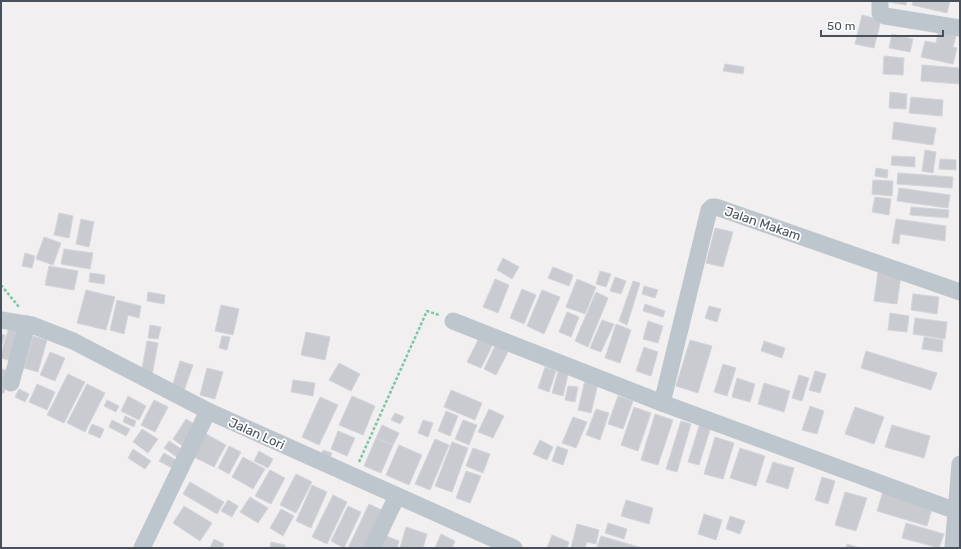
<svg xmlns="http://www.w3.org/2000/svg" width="961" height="549" viewBox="0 0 961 549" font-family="Rubik,sans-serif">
	<rect width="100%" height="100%" fill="#f1efef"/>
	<g fill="#c9cbd1" stroke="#d3d5da">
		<polygon points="889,1 907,1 906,5 889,2"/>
		<polygon points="913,1 950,1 947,13 912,5"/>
		<polygon points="862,15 881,20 874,48 855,44"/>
		<polygon points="939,28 957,32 953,47 957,48 953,64 921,57 925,41 936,43"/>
		<polygon points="892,34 913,39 910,52 889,48"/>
		<polygon points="884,56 904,58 903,75 883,74"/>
		<polygon points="725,64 744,67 743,74 723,71"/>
		<polygon points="922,65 960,68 960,84 921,81"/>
		<polygon points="890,92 907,94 906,109 889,108"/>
		<polygon points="911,97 943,100 942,116 909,113"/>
		<polygon points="894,122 936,128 933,145 892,139"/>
		<polygon points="925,150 936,152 933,173 922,171"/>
		<polygon points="892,156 915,157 915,167 891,165"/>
		<polygon points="940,159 956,160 956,170 939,169"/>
		<polygon points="876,168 888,170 887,178 875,176"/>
		<polygon points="898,173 953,177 952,188 897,184"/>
		<polygon points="873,180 893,181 892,196 872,194"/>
		<polygon points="899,188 950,195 948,208 897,201"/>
		<polygon points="875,197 891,199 889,215 872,212"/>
		<polygon points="911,207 949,210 948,218 910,215"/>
		<polygon points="59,213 73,216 69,238 54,235"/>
		<polygon points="81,219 94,222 89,247 76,244"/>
		<polygon points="896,219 946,226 945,241 900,234 899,244 892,243"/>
		<polygon points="715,228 733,232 723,267 706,263"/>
		<polygon points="44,237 61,243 53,265 36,259"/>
		<polygon points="64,249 93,253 90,269 61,264"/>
		<polygon points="25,253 35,256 32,268 22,266"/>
		<polygon points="503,258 519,267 512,279 497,270"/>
		<polygon points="49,266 78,271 74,290 45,285"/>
		<polygon points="553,267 573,275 569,286 548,278"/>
		<polygon points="600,271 611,274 606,287 596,284"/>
		<polygon points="878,272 901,275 897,304 874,301"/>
		<polygon points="90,273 105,275 104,284 89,282"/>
		<polygon points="615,277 626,281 621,294 610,291"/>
		<polygon points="495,279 509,285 498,313 483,307"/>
		<polygon points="577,279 596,287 585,314 566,307"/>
		<polygon points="633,281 640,283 627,325 619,321"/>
		<polygon points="644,286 658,290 655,298 642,294"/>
		<polygon points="522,289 536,295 524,324 510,318"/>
		<polygon points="86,290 115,297 106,330 77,323"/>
		<polygon points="542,290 560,297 544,334 527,326"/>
		<polygon points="148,292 165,295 164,304 147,301"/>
		<polygon points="596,292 608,298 588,347 575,341"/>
		<polygon points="913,294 939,297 937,314 911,310"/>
		<polygon points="117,300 141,306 139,318 128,315 124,334 110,330"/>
		<polygon points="645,304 665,311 663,317 643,311"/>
		<polygon points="221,305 239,309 233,335 215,331"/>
		<polygon points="709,306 721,309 717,322 705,318"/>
		<polygon points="567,312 579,317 571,337 559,332"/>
		<polygon points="890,313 909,316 907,332 888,330"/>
		<polygon points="915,318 947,322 945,339 913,334"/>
		<polygon points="602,320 614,324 601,352 590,348"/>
		<polygon points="648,321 663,326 658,343 643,339"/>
		<polygon points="616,324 631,330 620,363 605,358"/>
		<polygon points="150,325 161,327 158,339 148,338"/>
		<polygon points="9,327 25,332 15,362 1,358 1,353"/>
		<polygon points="306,332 330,337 325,360 301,355"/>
		<polygon points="1,334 5,335 1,348"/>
		<polygon points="33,336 47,340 38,372 24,368"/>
		<polygon points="222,336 230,337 227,350 219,348"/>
		<polygon points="480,336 494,342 481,368 467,362"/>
		<polygon points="924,337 943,340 942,352 922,349"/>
		<polygon points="690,340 712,346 698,393 676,386"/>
		<polygon points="147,341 158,343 152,376 141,374"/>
		<polygon points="764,341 785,348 782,358 761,351"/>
		<polygon points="496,344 509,350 496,375 484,369"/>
		<polygon points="644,347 658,352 651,376 636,371"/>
		<polygon points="866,351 937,373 931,390 861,368"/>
		<polygon points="50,352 65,358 55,381 40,375"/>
		<polygon points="180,361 193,365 184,391 172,387"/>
		<polygon points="339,363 360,374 351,391 329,380"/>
		<polygon points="723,364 736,368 727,396 714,392"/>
		<polygon points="545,367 556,371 549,392 538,388"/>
		<polygon points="207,368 223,372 215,399 200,395"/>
		<polygon points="559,368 569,370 563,396 552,393"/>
		<polygon points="1,369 10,371 4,393 1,393"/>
		<polygon points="815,371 826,374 820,393 809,390"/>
		<polygon points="68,374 85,382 64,423 47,415"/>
		<polygon points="799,375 809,378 802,401 792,398"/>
		<polygon points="586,376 599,379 591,413 578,410"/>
		<polygon points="737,378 755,384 750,402 732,397"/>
		<polygon points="293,380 315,383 313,396 291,392"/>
		<polygon points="764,383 790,391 784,412 758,404"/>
		<polygon points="37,384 55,392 47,410 29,402"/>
		<polygon points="87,384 105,393 85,432 67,423"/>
		<polygon points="568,386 578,387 575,402 565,400"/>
		<polygon points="19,389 29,394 25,402 15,397"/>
		<polygon points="451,390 482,403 475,420 444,407"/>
		<polygon points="128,396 146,406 139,420 121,411"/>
		<polygon points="352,396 375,406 363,435 339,425"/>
		<polygon points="618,396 633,401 623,429 608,424"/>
		<polygon points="320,397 338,405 319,445 302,437"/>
		<polygon points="107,400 119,406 116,412 104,406"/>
		<polygon points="154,400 168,407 155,432 141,425"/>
		<polygon points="810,406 824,411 817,434 802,430"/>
		<polygon points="634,407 651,413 638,451 621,445"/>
		<polygon points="855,407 884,417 874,444 845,434"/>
		<polygon points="489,409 504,416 493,438 478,432"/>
		<polygon points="596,409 609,413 600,440 586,435"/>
		<polygon points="446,411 458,416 450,436 438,431"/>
		<polygon points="395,413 404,417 400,424 391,420"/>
		<polygon points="655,414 673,420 658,465 641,460"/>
		<polygon points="125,416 136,421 134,427 123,422"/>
		<polygon points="573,417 587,422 576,448 562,443"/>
		<polygon points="186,419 199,427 185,448 173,439"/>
		<polygon points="112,420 130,429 126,436 109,427"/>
		<polygon points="423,420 433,423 428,437 418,433"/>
		<polygon points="463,420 477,425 469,445 455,439"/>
		<polygon points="701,420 712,423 699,465 688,462"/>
		<polygon points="681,421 691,424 677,472 666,469"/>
		<polygon points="92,424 104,429 100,438 88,433"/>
		<polygon points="382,425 399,433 393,445 376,438"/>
		<polygon points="892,425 930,436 924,458 885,447"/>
		<polygon points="142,429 158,439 148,453 133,442"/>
		<polygon points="338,431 355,438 347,456 331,449"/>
		<polygon points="206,434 226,445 214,467 194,457"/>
		<polygon points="715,437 734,443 723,479 704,474"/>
		<polygon points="376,438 393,445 381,473 364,466"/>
		<polygon points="435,439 449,445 430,490 415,484"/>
		<polygon points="540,440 553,447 547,460 533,454"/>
		<polygon points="169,441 186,452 181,460 164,448"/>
		<polygon points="452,442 468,448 452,492 435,486"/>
		<polygon points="399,445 422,455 409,485 386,475"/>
		<polygon points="229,446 241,452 229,474 218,468"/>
		<polygon points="557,446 568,450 563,465 552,461"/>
		<polygon points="473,448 490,454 483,473 466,466"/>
		<polygon points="740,448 765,456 756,486 730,478"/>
		<polygon points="133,449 151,461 145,469 128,458"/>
		<polygon points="323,450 332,453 329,460 320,456"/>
		<polygon points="259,451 273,459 268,468 254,461"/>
		<polygon points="164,453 176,460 172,468 159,461"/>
		<polygon points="243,457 265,469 253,489 232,477"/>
		<polygon points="773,462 794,468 788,489 766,482"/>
		<polygon points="270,470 285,478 271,504 255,496"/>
		<polygon points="466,471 481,476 470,503 456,498"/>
		<polygon points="296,474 312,482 296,513 280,505"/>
		<polygon points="822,477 835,481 828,504 815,500"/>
		<polygon points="190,482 224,502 217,514 183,494"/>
		<polygon points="312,485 327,492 311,528 296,521"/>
		<polygon points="883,491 933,506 927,526 877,511"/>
		<polygon points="845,492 867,498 856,531 835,525"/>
		<polygon points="333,495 347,502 327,544 312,537"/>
		<polygon points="250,497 268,508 258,523 240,512"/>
		<polygon points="228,500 238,506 232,517 221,511"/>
		<polygon points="626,500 653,508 649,524 621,516"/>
		<polygon points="369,504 386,512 368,548 348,548"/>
		<polygon points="184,506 212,523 200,541 173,523"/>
		<polygon points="348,506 361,512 344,548 331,541"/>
		<polygon points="281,509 294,516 283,536 270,528"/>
		<polygon points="704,514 722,520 716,540 698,534"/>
		<polygon points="730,516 745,521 740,534 726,529"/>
		<polygon points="608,523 627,529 624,539 605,533"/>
		<polygon points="906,523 944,534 939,548 902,538"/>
		<polygon points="577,524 599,530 596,544 587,542 585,548 571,548"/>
		<polygon points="406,527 427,534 423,548 400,548"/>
		<polygon points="381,534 399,541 397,548 375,548"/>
		<polygon points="441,534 455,541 452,548 435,548"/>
		<polygon points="552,535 569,542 567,548 547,548"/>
		<polygon points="601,536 642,548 597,547"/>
		<polygon points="214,539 224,544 222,548 210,548"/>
		<polygon points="271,542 285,545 285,548 270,548"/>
		<polygon points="847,544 860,548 846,548"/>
	</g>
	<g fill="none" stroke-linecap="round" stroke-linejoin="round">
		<g stroke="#7bc7a4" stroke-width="2.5" stroke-dasharray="3 2" stroke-linecap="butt">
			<polyline points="1,285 19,307"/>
			<polyline points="359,462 427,311 439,315"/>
		</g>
		<g stroke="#bec6cd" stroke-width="17">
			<polyline points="880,1 880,13 885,16 960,28"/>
			<polyline points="1,320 32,325 73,341 208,411 514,548"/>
			<polyline points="453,321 662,403 956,511"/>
			<polyline points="11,383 27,324"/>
			<polyline points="662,403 709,210 712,207 716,207 960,292"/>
			<polyline points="142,548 208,411"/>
			<polyline points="372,548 397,496"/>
			<polyline points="953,548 960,464"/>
		</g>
	</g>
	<g text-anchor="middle" stroke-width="3.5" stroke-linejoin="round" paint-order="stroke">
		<g font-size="13" fill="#48515b" stroke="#fff">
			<text transform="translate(763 223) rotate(19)" y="5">Jalan Makam</text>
			<text transform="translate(257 433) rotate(24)" y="5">Jalan Lori</text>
		</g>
	</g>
	<rect width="961" height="549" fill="none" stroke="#48515b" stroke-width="4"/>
	<path d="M821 30v6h122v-6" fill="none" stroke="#48515b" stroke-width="2"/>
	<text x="827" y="30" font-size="12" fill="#48515b" stroke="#ffffff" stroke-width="3" paint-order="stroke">50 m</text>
</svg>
